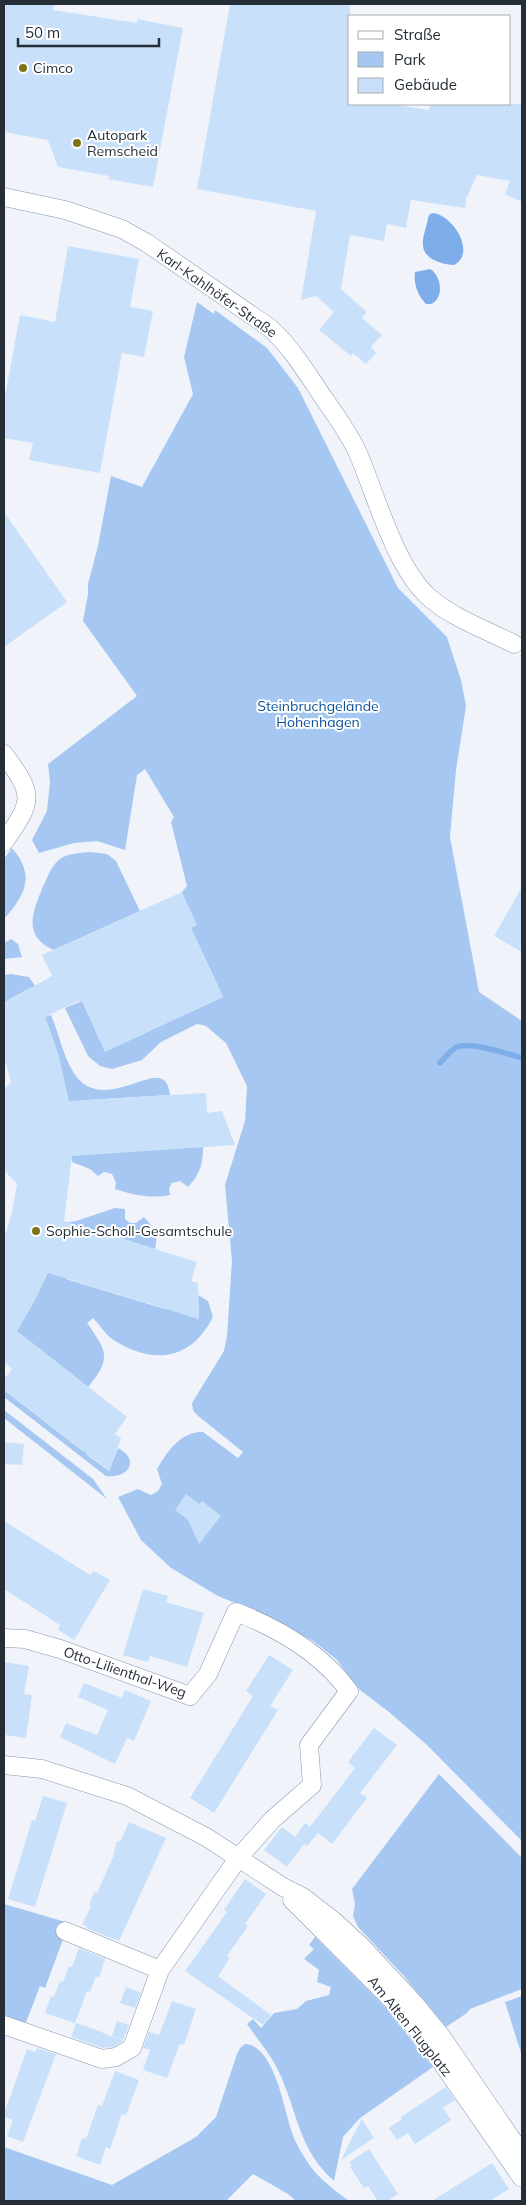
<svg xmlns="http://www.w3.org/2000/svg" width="526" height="2205" viewBox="0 0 526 2205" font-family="Mulish,sans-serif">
	<rect width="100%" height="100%" fill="#f0f4fa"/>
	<g fill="#a5c7f1">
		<path d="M197 302 214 314 215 310 267 348 298 388 398 588 447 637 461 680 466 706 456 770 450 837 479 992 522 1021V1841L426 1744 389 1712 360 1690 336 1659 313 1641 273 1618 218 1596 171 1568 141 1540 118 1497 138 1489 151 1495 158 1491 162 1484 157 1469C167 1452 181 1431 203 1432L238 1458 243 1452 197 1415 193 1410 192 1403 224 1351 227 1336 232 1261 225 1185 245 1121 247 1086 226 1043 206 1026 197 1024 161 1042 142 1060 112 1069 100 1066 88 1056 65 1008 82 1001 105 1051 223 997 191 928 182 892 187 886 171 822 174 817 145 769 137 775 125 850 97 841 74 843 39 853 32 840 47 811 50 782 48 764 137 696 83 621 88 594V584L98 546 111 476 142 487 193 394 184 357Z"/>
		<path d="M12 848C36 876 25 895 4 919V859Z"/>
		<path d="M90 852 107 854 116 861 140 911 54 950C23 937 32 913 42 889 47 878 51 866 60 859 69 853 80 853 90 852Z"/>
		<polygon points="11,939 18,944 22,957 4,959 4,943"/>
		<polygon points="11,974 29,977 37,989 30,988 5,1002 4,975"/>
		<path d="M51 1015C60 1035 66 1074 87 1086 113 1100 149 1072 162 1079 168 1082 169 1089 170 1095L87 1100 71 1124C67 1086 58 1052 45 1017Z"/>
		<path d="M72 1133 203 1147C203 1164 200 1174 188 1187L180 1181 172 1183 169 1188 170 1195C150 1199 134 1195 115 1189L116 1183 112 1174 104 1172 98 1176 90 1169 72 1162Z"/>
		<path d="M115 1208 125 1209V1219L130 1223H136L144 1217C154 1227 159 1235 155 1249L82 1226 63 1223 76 1221Z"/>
		<path d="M56 1252 73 1257 66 1279 165 1309H173V1311L199 1319 198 1295 208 1301 213 1317C191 1360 155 1365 115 1341 106 1336 100 1325 93 1318L87 1323C107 1351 112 1358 88 1387L32 1343 5 1349C26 1318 42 1287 56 1252Z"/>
		<path d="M4 1390 80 1449 88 1453 87 1455 109 1471 118 1448C141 1460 128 1479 106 1476L4 1397Z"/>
		<polygon points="4,1410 93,1479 107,1499 4,1418"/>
		<polygon points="439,1774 522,1858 522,1989 470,2009 467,2013 446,2027 403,1975 358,1927 353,1916 355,1904 352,1889"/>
		<polygon points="4,1904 69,1923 45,1988 40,1986 25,2025 4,2018"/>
		<path d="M315 1937 386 2008 433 2067 360 2118 343 2137 334 2181C298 2149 298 2113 279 2072 271 2055 258 2040 247 2024L253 2019 261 2028 274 2013 297 2009 306 2001 329 1995 331 1987 317 1982 319 1970 304 1959 314 1949 309 1945Z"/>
		<polygon points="522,1996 522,2056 505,2002"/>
		<path d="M245 2044C272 2045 283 2102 289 2123 292 2135 298 2148 305 2158 315 2176 333 2189 349 2201H296L288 2194 253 2174 226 2201H4V2147L112 2185 196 2137 216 2117 237 2054 240 2048Z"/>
	</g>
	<g fill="#7daee9">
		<path d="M434 213C455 217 476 254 454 265 443 265 423 259 423 245 422 237 427 226 428 218L430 214Z"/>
		<path d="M430 269C441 275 445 298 431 304H426C418 296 413 283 415 272Z"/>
	</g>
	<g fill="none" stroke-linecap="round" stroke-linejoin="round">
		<path stroke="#7daee9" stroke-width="5.5" d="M440 1063C445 1058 450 1050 457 1047 472 1041 506 1054 522 1058"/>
	</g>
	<g fill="#c9e0fb">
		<polygon points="4,4 55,4 53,10 137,23 137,19 183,28 153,187 108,179 109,176 58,167 48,140 4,132"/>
		<polygon points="230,4 350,4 350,104 392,104 428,110 431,104 522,104 522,202 505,194 510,181 477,175 466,199 465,208 411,200 406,228 387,224 384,241 350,235 341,289 367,312 362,318 382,335 371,347 376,353 366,364 353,353 351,356 319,330 334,312 316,296 301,300 316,211 197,189"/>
		<polygon points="68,246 139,259 130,307 153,311 144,357 122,353 100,473 29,460 33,443 4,438 4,402 20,315 55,322"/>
		<polygon points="4,512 67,602 4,647"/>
		<polygon points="522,887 522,952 494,936"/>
		<polygon points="182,892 197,925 191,928 223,997 105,1052 82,1001 76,1002 45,1017 58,1053 69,1101 206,1093 207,1113 222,1111 235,1145 72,1156 64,1221 197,1262 191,1281 198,1283 199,1319 48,1273 34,1302 17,1331 127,1417 115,1434 121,1438 109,1471 4,1390 4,1379 12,1369 4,1362 4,1239 12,1212 17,1184 4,1170 4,1090 11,1082 4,1057 4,1003 52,976 42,955"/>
		<polygon points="4,1442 24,1444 22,1465 4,1464"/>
		<polygon points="186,1494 199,1504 202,1501 221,1516 199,1544 188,1520 175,1510"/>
		<polygon points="4,1521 90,1575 94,1571 110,1580 74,1640 58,1630 60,1625 4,1589"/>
		<polygon points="143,1589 168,1596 166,1602 204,1613 187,1667 150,1656 148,1662 123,1655"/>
		<polygon points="269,1655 293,1670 270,1706 278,1710 214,1813 190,1798 253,1696 246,1691"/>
		<polygon points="4,1662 29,1666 24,1694 32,1695 26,1738 4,1735"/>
		<polygon points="84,1683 122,1698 125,1690 151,1701 134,1741 127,1738 115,1764 60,1737 66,1723 97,1735 108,1710 78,1697"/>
		<polygon points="374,1728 397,1745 360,1793 367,1798 332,1844 318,1833 307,1846 295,1837 305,1823 310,1827 355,1768 348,1762"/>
		<polygon points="43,1796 67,1803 35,1907 8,1899 32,1820 35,1821"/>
		<polygon points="129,1822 166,1838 119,1941 86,1928 87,1926 82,1925 91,1906 89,1905 94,1892 97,1893 114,1855 113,1855 117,1841 120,1842"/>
		<polygon points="282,1827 304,1844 287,1867 264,1850"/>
		<polygon points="245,1879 266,1894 245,1924 248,1926 227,1956 230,1958 218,1976 271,2015 263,2025 185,1971 227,1912 224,1910"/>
		<polygon points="79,1948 105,1959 99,1978 96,1976 90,1992 87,1991 75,2023 45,2013 51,1996 54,1997 60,1981 63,1982 69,1966 72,1967"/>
		<polygon points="126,1987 141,1993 135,2008 120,2003"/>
		<polygon points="172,2001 196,2009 184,2045 180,2044 167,2078 143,2070 150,2050 143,2048 149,2032 159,2035"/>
		<polygon points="117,2021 129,2025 123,2040 112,2036"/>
		<polygon points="76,2023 94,2029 123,2041 113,2047 103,2048 71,2037"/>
		<polygon points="37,2048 56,2054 23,2142 7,2136 13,2120 4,2117 4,2114 27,2049 35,2052"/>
		<polygon points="115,2071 139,2080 126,2115 122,2114 110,2149 106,2147 100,2165 76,2156 82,2138 86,2139 98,2105 102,2106"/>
		<polygon points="446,2087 455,2100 443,2108 451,2120 415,2144 408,2133 397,2140 389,2128 402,2119 401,2117"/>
		<polygon points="362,2119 374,2138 341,2160 353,2136"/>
		<polygon points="369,2149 398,2194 388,2201 378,2201 368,2186 364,2188 350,2167 352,2166 349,2162"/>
		<polygon points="492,2163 509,2189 490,2201 432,2201"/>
	</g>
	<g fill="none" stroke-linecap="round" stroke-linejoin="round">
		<defs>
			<g id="street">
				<path d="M4 197 65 210 122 229 147 243 270 328C292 348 306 372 323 397 335 414 348 432 357 451 376 494 395 569 431 599 455 619 487 630 514 644"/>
				<path d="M4 754C34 795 34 800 4 842"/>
				<path d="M4 1638 25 1639 60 1649 190 1696 208 1674 236 1612C280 1629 321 1653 349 1691L309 1745 312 1785 273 1819 239 1857 160 1970 132 2048 116 2057 102 2059 4 2025"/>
				<polyline points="4,1765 42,1769 127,1796 206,1837 283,1887 303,1897 334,1921 362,1947 414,2003 441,2036 522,2154"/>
				<polyline points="292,1900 396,2004 433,2050 522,2178"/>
				<polyline points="65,1931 160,1970"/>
			</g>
		</defs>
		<use href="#street" stroke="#8398b1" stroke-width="19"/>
		<use href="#street" stroke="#fff" stroke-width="18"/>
	</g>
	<g fill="#7c7315" stroke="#fff" stroke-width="2">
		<circle cx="23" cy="68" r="5"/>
		<circle cx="77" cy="143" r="5"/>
		<circle cx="36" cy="1231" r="5"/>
	</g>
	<g text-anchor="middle" stroke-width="4" stroke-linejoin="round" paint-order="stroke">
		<g font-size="14" fill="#252d37" stroke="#fff" text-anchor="start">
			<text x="33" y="73">Cimco</text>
			<text x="87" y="140">Autopark<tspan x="87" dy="16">Remscheid</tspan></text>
			<text x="46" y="1236">Sophie-Scholl-Gesamtschule</text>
		</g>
		<g font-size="14" fill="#252d37" stroke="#fff">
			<text transform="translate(217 293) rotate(35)" y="5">Karl-Kahlhöfer-Straße</text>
			<text transform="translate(125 1672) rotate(19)" y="5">Otto-Lilienthal-Weg</text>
			<text transform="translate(410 2026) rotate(51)" y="5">Am Alten Flugplatz</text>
		</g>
		<g font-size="14" fill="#085196" stroke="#fff">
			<text x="318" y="711">Steinbruchgelände<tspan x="318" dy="16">Hohenhagen</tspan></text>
		</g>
	</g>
	<rect width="526" height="2205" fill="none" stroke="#252d37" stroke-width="10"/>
	<rect x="348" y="15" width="162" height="90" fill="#ffffff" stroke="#a8abaf"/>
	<rect x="358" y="31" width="25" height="8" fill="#ffffff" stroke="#a8abaf"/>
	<text x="394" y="40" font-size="15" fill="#252d37">Straße</text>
	<rect x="358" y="52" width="25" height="15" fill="#a5c7f1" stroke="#a8abaf"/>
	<text x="394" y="65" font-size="15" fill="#252d37">Park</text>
	<rect x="358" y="78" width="25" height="15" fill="#c9e0fb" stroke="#a8abaf"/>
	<text x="394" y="90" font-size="15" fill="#252d37">Gebäude</text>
	<path d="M18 38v8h141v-8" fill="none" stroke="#252d37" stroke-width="2.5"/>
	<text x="25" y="38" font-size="15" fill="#252d37" stroke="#ffffff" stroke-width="4" paint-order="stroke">50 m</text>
</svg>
